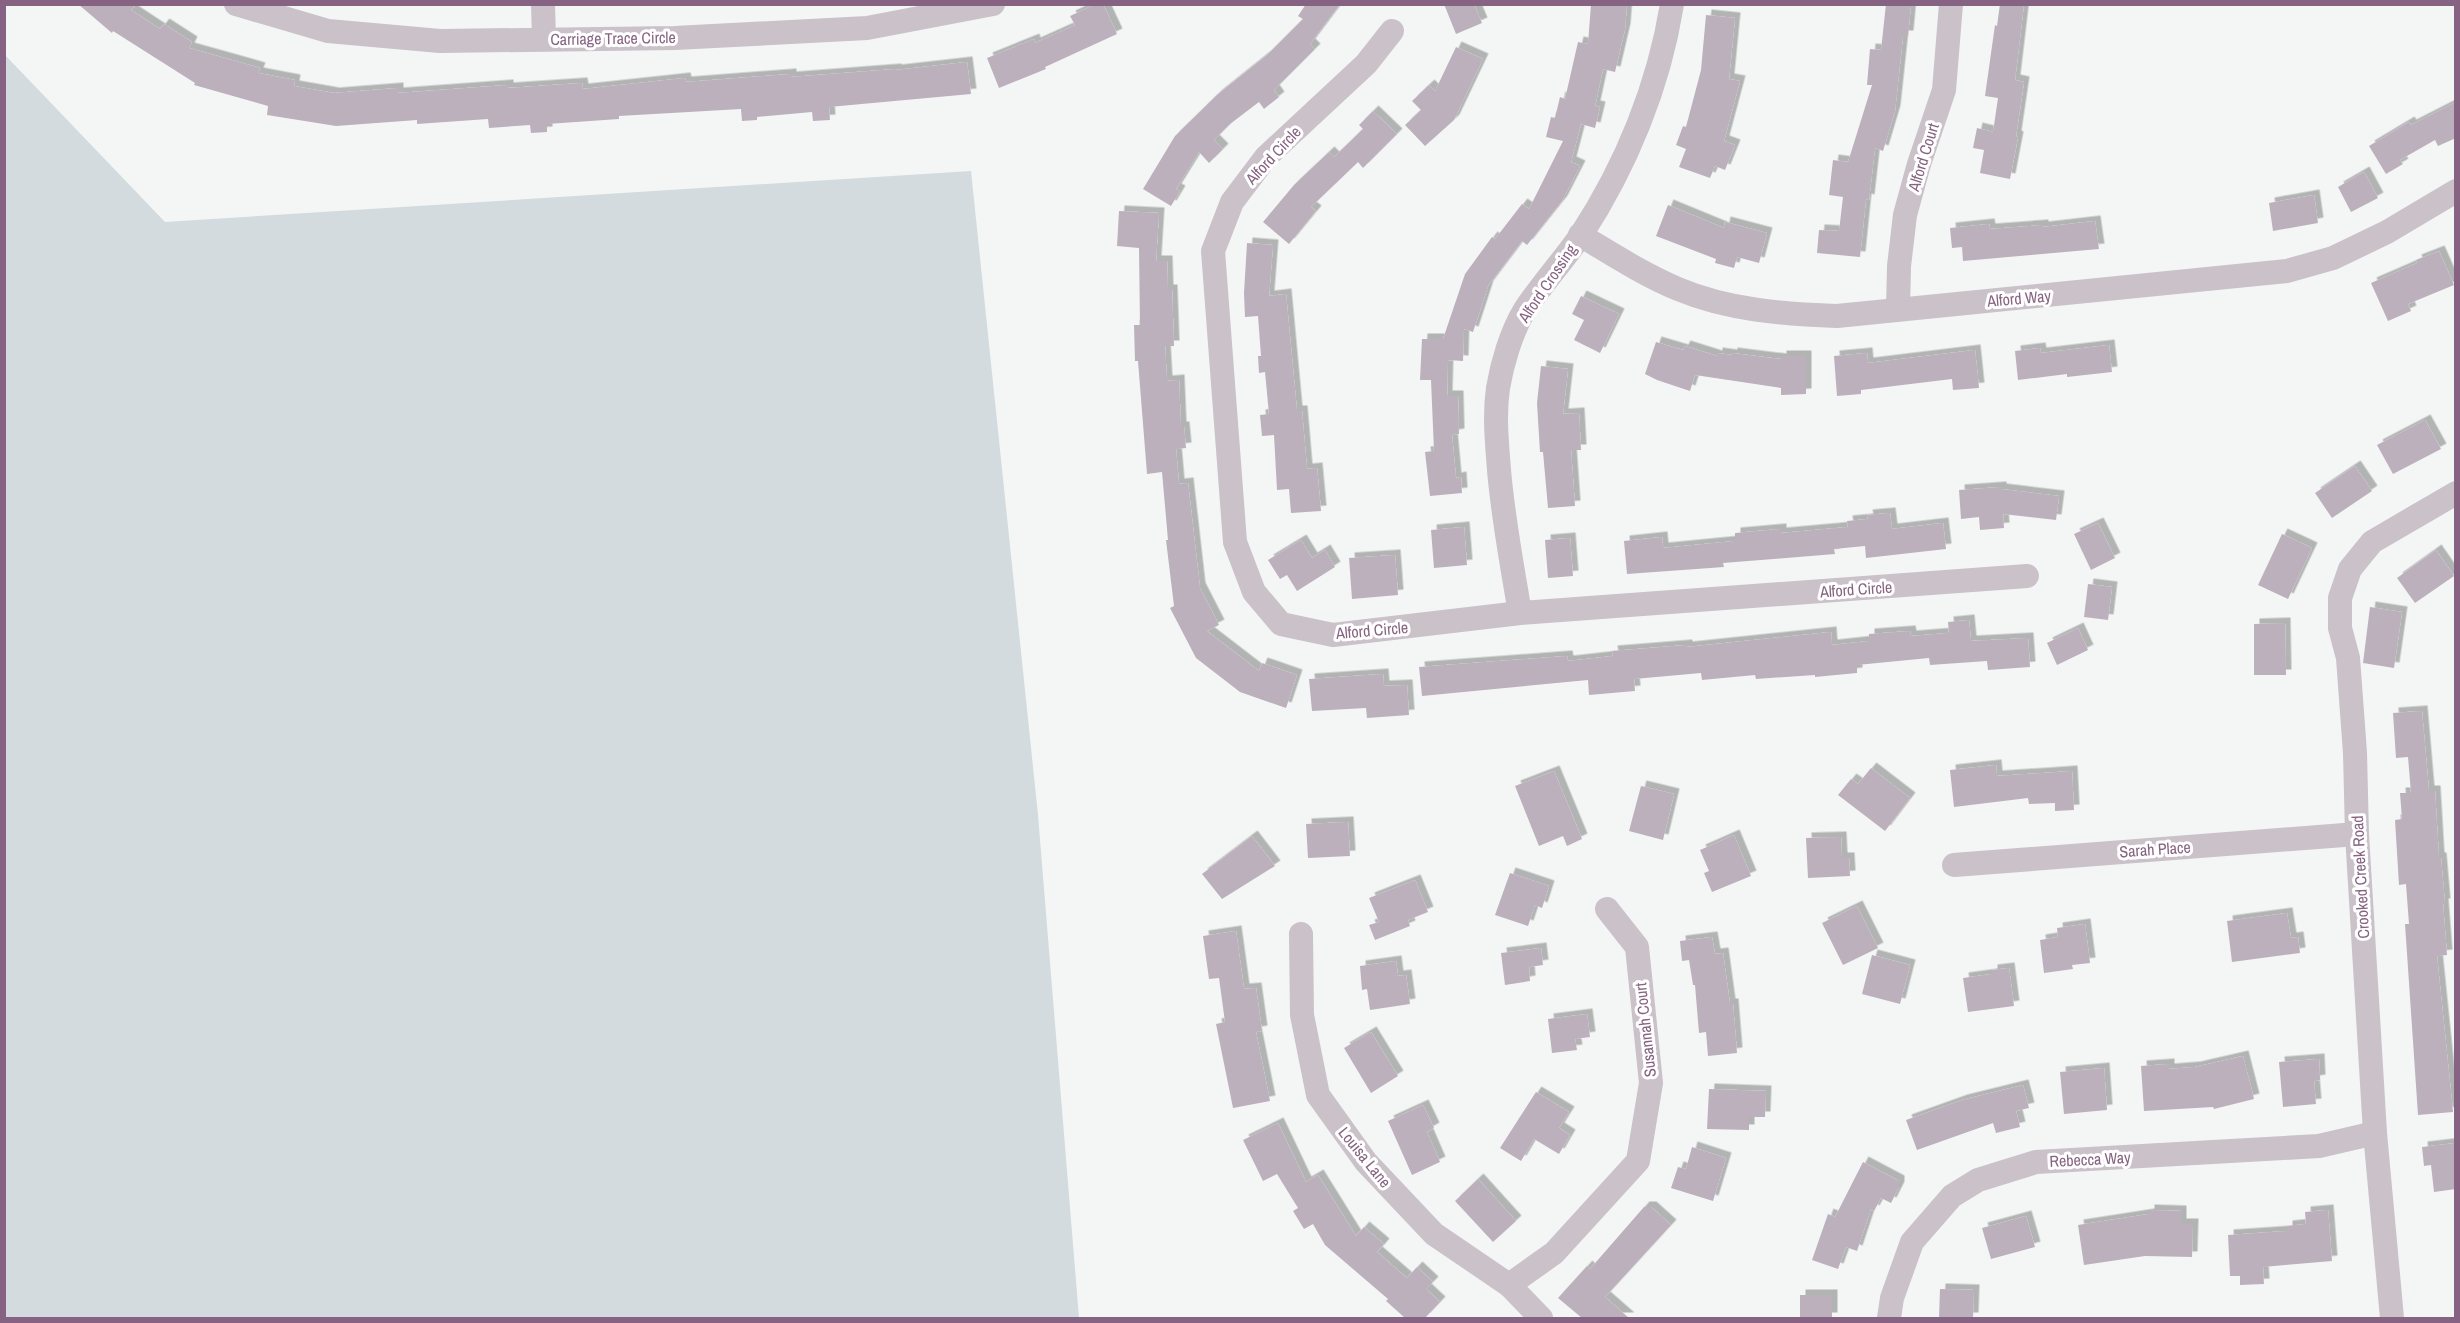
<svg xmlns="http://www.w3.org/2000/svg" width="2460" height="1323" viewBox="0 0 2460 1323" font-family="'Archivo Narrow',sans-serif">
	<defs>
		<filter id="shadow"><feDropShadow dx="5.5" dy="-5.5" stdDeviation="0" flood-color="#0004"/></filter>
	</defs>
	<rect width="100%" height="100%" fill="#f3f6f5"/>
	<polygon fill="#d3dbde" points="5,55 165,222 971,171 1038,815 1079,1318 5,1318"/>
	<g fill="#bdb0bd" filter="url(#shadow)">
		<polygon points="78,4 136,4 131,10 160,29 164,24 192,42 189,48 260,68 258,73 295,80 294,86 334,93 398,88 398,93 508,85 508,88 582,83 583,89 685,78 686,82 791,74 791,77 896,69 896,70 967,62 971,94 829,107 830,120 813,121 812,112 757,117 757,120 742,121 741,109 619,116 619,119 547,124 547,132 531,133 530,125 489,128 488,119 417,124 417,120 336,126 267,115 268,106 194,85 195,83 113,31 112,33"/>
		<polygon points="1096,4 1103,4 1117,34 1045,67 1046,69 999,88 987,58 1034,39 1035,43 1075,25 1070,16"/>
		<polygon points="1306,4 1340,4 1310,44 1315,49 1274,90 1279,97 1264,109 1259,102 1230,124 1214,140 1223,149 1209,163 1199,152 1176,189 1180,191 1171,206 1143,189 1175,136 1217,95 1267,55 1303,19 1298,16"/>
		<polygon points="1444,4 1474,4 1482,23 1456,34"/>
		<polygon points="1591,4 1627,4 1625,29 1615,72 1603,69 1595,106 1600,107 1595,128 1581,124 1571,162 1580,166 1562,201 1527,245 1522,241 1488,286 1473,332 1464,329 1463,361 1448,360 1447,396 1458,396 1459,434 1452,435 1456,478 1461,477 1462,493 1430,496 1425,452 1434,451 1431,380 1420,380 1422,339 1443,339 1465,274 1492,237 1495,239 1522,204 1529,209 1563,141 1546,137 1551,117 1555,118 1560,97 1565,99 1578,42 1588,44"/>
		<polygon points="1886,4 1911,4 1908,36 1903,36 1895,111 1883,151 1875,148 1869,200 1866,199 1860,257 1817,253 1819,230 1839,231 1843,197 1829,195 1833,160 1848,162 1872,85 1867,85 1870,49 1881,50"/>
		<polygon points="2000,4 2024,4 2015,80 2024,82 2016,136 2018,137 2010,179 1980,173 1984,150 1973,148 1977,128 1993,132 1998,98 1985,96 1995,25 1997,26"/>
		<polygon points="1706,15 1735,18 1729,79 1740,81 1724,141 1735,145 1725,170 1715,166 1710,178 1679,167 1686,149 1676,145 1683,126 1686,127 1701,70"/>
		<polygon points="1456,47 1483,59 1454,120 1425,146 1405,125 1421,110 1412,101 1429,85 1435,91"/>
		<polygon points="2456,102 2456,138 2438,146 2435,140 2400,160 2403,164 2386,174 2369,146 2409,122 2411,125"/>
		<polygon points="1373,111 1397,134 1363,168 1358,162 1311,207 1316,211 1289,244 1263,222 1294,185 1329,152 1334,157 1363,129 1359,125"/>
		<polygon points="2364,172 2378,198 2351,212 2338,187"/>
		<polygon points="2314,195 2318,223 2273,231 2269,203"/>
		<polygon points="1668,205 1724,228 1725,222 1767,233 1759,263 1737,257 1734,268 1715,263 1716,259 1656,236"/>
		<polygon points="1119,211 1159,213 1156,261 1167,261 1168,290 1172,290 1174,346 1165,346 1167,381 1179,380 1181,427 1184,427 1186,448 1176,449 1179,484 1188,483 1200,588 1219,625 1207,631 1259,671 1262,663 1297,675 1286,708 1240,692 1196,658 1170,608 1174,606 1166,540 1168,540 1162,472 1147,474 1138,361 1135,361 1134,325 1140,325 1139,248 1117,246"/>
		<polygon points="2095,221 2099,249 1963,261 1962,247 1952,248 1950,228 1989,224 1990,229 2043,225 2043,227"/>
		<polygon points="1247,243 1273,245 1269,296 1286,294 1297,411 1302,411 1307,469 1317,468 1321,511 1291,513 1289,489 1277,490 1274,435 1262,436 1260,415 1269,414 1265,372 1259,373 1258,356 1261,356 1258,316 1245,317 1244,293"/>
		<polygon points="2439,251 2454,285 2408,304 2411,311 2388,321 2371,283 2417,263 2416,260"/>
		<polygon points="1581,296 1619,314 1600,353 1574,340 1584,320 1572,314"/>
		<polygon points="1656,342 1683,350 1685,346 1717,356 1717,353 1732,355 1732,353 1781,359 1781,356 1806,356 1806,394 1781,395 1781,388 1695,375 1690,391 1657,380 1645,374"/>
		<polygon points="2109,345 2112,372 2067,377 2067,374 2018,380 2015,351 2040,348 2041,353"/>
		<polygon points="1975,350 1979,388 1953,390 1952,379 1861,390 1861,394 1837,396 1834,356 1867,353 1868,363"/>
		<polygon points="1541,366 1568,369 1563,414 1579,413 1581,450 1571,450 1575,506 1548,508 1543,452 1540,452 1537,403"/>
		<polygon points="2425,420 2441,449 2393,474 2377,445"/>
		<polygon points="2355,466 2372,491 2332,518 2315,493"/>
		<polygon points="2001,487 2001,489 2059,496 2056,520 2003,514 2004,528 1980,530 1979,517 1961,519 1959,490"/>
		<polygon points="1890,513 1892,529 1943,523 1946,549 1866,558 1865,546 1834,549 1835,554 1723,563 1724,567 1627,574 1624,541 1662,537 1663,548 1735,541 1735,533 1781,529 1781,533 1848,527 1847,521 1868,519 1867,515"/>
		<polygon points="2098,523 2115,558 2091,570 2074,534"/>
		<polygon points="1464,527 1467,565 1434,568 1431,530"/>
		<polygon points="2282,534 2312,548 2288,599 2258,585"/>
		<polygon points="1570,538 1573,576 1548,578 1545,540"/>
		<polygon points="1301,540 1312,558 1325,550 1335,567 1297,591 1287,575 1280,579 1268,560"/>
		<polygon points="2436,550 2454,576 2415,603 2397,578"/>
		<polygon points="1395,555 1398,595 1352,599 1349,558"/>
		<polygon points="2088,584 2112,587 2108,620 2084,617"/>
		<polygon points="2370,607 2402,612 2394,668 2363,663"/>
		<polygon points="1969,620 1971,641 2028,638 2030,667 1988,670 1987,661 1930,665 1929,658 1857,665 1857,673 1815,677 1815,675 1756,679 1755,675 1702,680 1701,673 1634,679 1635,691 1589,695 1588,680 1422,696 1419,667 1567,656 1568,661 1613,656 1612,651 1687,645 1687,647 1831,632 1832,645 1869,641 1869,634 1910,631 1911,636 1949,633 1948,622"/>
		<polygon points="2285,623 2286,675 2254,675 2254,624"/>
		<polygon points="2078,628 2088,650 2057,665 2047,643"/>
		<polygon points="1383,674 1384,686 1407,685 1409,715 1367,718 1366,708 1312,711 1309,679"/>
		<polygon points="2422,711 2429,791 2435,791 2439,858 2441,858 2445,904 2443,904 2447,955 2437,956 2453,1112 2418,1115 2405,924 2409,924 2406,884 2399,885 2395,820 2402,819 2400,793 2411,793 2408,757 2396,758 2393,713"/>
		<polygon points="1996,765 1997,776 2072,771 2074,810 2055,811 2055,803 2029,804 2028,798 1954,807 1950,770"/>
		<polygon points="1871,768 1910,798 1885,831 1838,795 1851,779 1858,784"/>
		<polygon points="1554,771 1582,839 1567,846 1563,836 1539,846 1515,786"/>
		<polygon points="1641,786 1674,794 1663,840 1629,831"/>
		<polygon points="1348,822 1350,856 1308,858 1306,824"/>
		<polygon points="1734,835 1751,876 1712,892 1704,873 1709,871 1700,850"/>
		<polygon points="1252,836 1275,866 1222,899 1202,874"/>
		<polygon points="1841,837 1842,858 1849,858 1850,876 1808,878 1806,838"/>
		<polygon points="1510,873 1549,886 1542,908 1535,905 1528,926 1495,915"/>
		<polygon points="1415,880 1428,912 1408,920 1410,926 1375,940 1369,925 1379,922 1369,898"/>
		<polygon points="1857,906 1878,948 1843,965 1822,923"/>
		<polygon points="2287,913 2291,938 2298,937 2300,953 2232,962 2227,921"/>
		<polygon points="2085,924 2090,963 2072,965 2073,969 2044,973 2040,940 2058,937 2057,928"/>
		<polygon points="1236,931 1244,989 1256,988 1262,1031 1256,1032 1270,1101 1233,1108 1216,1024 1225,1022 1219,978 1209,979 1203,936"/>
		<polygon points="1712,937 1715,954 1723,953 1730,1004 1733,1004 1737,1053 1708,1056 1706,1032 1699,1033 1695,985 1693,985 1689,960 1682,961 1680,941"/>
		<polygon points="1541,948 1543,965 1529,967 1530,981 1505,985 1501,953"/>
		<polygon points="1872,955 1910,965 1900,1004 1862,994"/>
		<polygon points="1396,961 1398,976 1406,975 1410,1004 1370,1010 1367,989 1362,990 1360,966"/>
		<polygon points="2009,968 2014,1006 1968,1012 1963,978 1992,974 1992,970"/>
		<polygon points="1587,1014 1590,1037 1575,1039 1577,1050 1552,1053 1548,1019"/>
		<polygon points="1371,1032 1398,1076 1371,1093 1344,1048"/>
		<polygon points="2243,1056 2254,1099 2214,1109 2213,1107 2144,1111 2141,1066 2169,1064 2169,1069 2195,1067"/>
		<polygon points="2319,1059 2320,1080 2314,1081 2316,1104 2283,1107 2279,1062"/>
		<polygon points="2104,1068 2107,1110 2064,1114 2060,1072"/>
		<polygon points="2023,1085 2029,1108 2016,1111 2020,1127 1996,1133 1993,1123 1917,1150 1906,1120 1962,1100"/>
		<polygon points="1709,1089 1766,1091 1765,1117 1749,1117 1749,1130 1707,1129"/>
		<polygon points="1536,1092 1569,1112 1559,1128 1570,1135 1559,1154 1534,1139 1521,1161 1500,1148"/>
		<polygon points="1423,1105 1434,1128 1427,1132 1440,1162 1412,1175 1388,1121"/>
		<polygon points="1278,1123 1306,1182 1318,1175 1356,1236 1364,1227 1384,1244 1377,1252 1407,1278 1417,1267 1433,1282 1426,1289 1440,1302 1425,1318 1405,1318 1386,1301 1388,1299 1325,1245 1313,1224 1304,1229 1293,1211 1298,1208 1277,1174 1263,1181 1243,1140"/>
		<polygon points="2456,1143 2456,1189 2434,1192 2431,1165 2424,1166 2422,1147"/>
		<polygon points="1692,1147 1726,1158 1713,1201 1671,1188 1678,1167 1686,1169"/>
		<polygon points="1863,1162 1899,1181 1899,1187 1891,1203 1881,1198 1874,1211 1871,1209 1857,1251 1846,1247 1838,1269 1812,1260 1828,1214 1835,1217"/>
		<polygon points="1478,1179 1516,1221 1493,1242 1455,1201"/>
		<polygon points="1644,1207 1651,1207 1671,1225 1605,1297 1629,1318 1582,1318 1558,1298 1587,1266 1590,1269"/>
		<polygon points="2149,1210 2181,1211 2181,1224 2193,1224 2192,1257 2145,1256 2084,1265 2078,1225 2149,1214"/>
		<polygon points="2328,1210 2332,1261 2263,1267 2264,1284 2240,1285 2240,1276 2230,1276 2228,1235 2287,1231 2287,1226 2306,1224 2305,1212"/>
		<polygon points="2026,1216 2035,1247 1991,1259 1982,1228"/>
		<polygon points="1940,1289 1974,1290 1973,1318 1939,1318"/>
		<rect x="1800" y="1295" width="32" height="23"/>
	</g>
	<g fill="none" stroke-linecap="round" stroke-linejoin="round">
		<g stroke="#cac1c9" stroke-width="24">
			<polyline points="236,4 328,31 440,41 675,38 867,28 993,4"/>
			<polyline points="543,4 544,39"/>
			<polyline points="1392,31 1366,64 1266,157 1232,202 1213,251 1235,542 1254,592 1281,624 1333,635 1520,613 2027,576"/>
			<path d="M1580 235C1612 254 1644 275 1678 289 1728 310 1783 314 1837 316L2287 271 2333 258 2387 232 2456 191"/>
			<polyline points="1898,309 1899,266 1905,215 1919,164 1944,90 1951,4"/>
			<path d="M1520 613C1512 565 1503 518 1499 470 1497 443 1494 416 1498 388 1502 364 1511 333 1524 311 1541 285 1563 261 1581 235 1626 166 1659 86 1672 4"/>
			<polyline points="1954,865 2357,834"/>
			<polyline points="1301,934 1302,1015 1318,1095 1366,1162 1434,1234 1509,1285 1541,1318"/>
			<polyline points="1509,1285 1554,1253 1638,1161 1651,1083 1637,947 1607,909"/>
			<polyline points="1889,1318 1892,1298 1912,1242 1952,1196 1978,1180 2036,1162 2319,1146 2375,1133"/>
			<polyline points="2392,1318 2375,1133 2357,834 2355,753 2348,658 2340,628 2340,598 2350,569 2372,542 2456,493"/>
		</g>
	</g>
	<g text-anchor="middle" stroke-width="6" stroke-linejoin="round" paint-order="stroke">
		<g font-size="16" fill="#866382" stroke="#fff">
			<text transform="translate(613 38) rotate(-1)" y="6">Carriage Trace Circle</text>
			<text transform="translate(1273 155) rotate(-47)" y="6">Alford Circle</text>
			<text transform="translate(1923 157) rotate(-73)" y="6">Alford Court</text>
			<text transform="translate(1547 283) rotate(-56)" y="6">Alford Crossing</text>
			<text transform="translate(2019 298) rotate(-5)" y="6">Alford Way</text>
			<text transform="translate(1856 589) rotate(-4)" y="6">Alford Circle</text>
			<text transform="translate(1372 630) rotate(-5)" y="6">Alford Circle</text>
			<text transform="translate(2155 849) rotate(-4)" y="6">Sarah Place</text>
			<text transform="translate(2360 877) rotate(-93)" y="6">Crooked Creek Road</text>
			<text transform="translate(1645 1030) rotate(-96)" y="6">Susannah Court</text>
			<text transform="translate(1365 1157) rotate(51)" y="6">Louisa Lane</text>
			<text transform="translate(2090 1159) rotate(-3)" y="6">Rebecca Way</text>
		</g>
	</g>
	<rect width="2460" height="1323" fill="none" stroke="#866382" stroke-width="12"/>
</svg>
